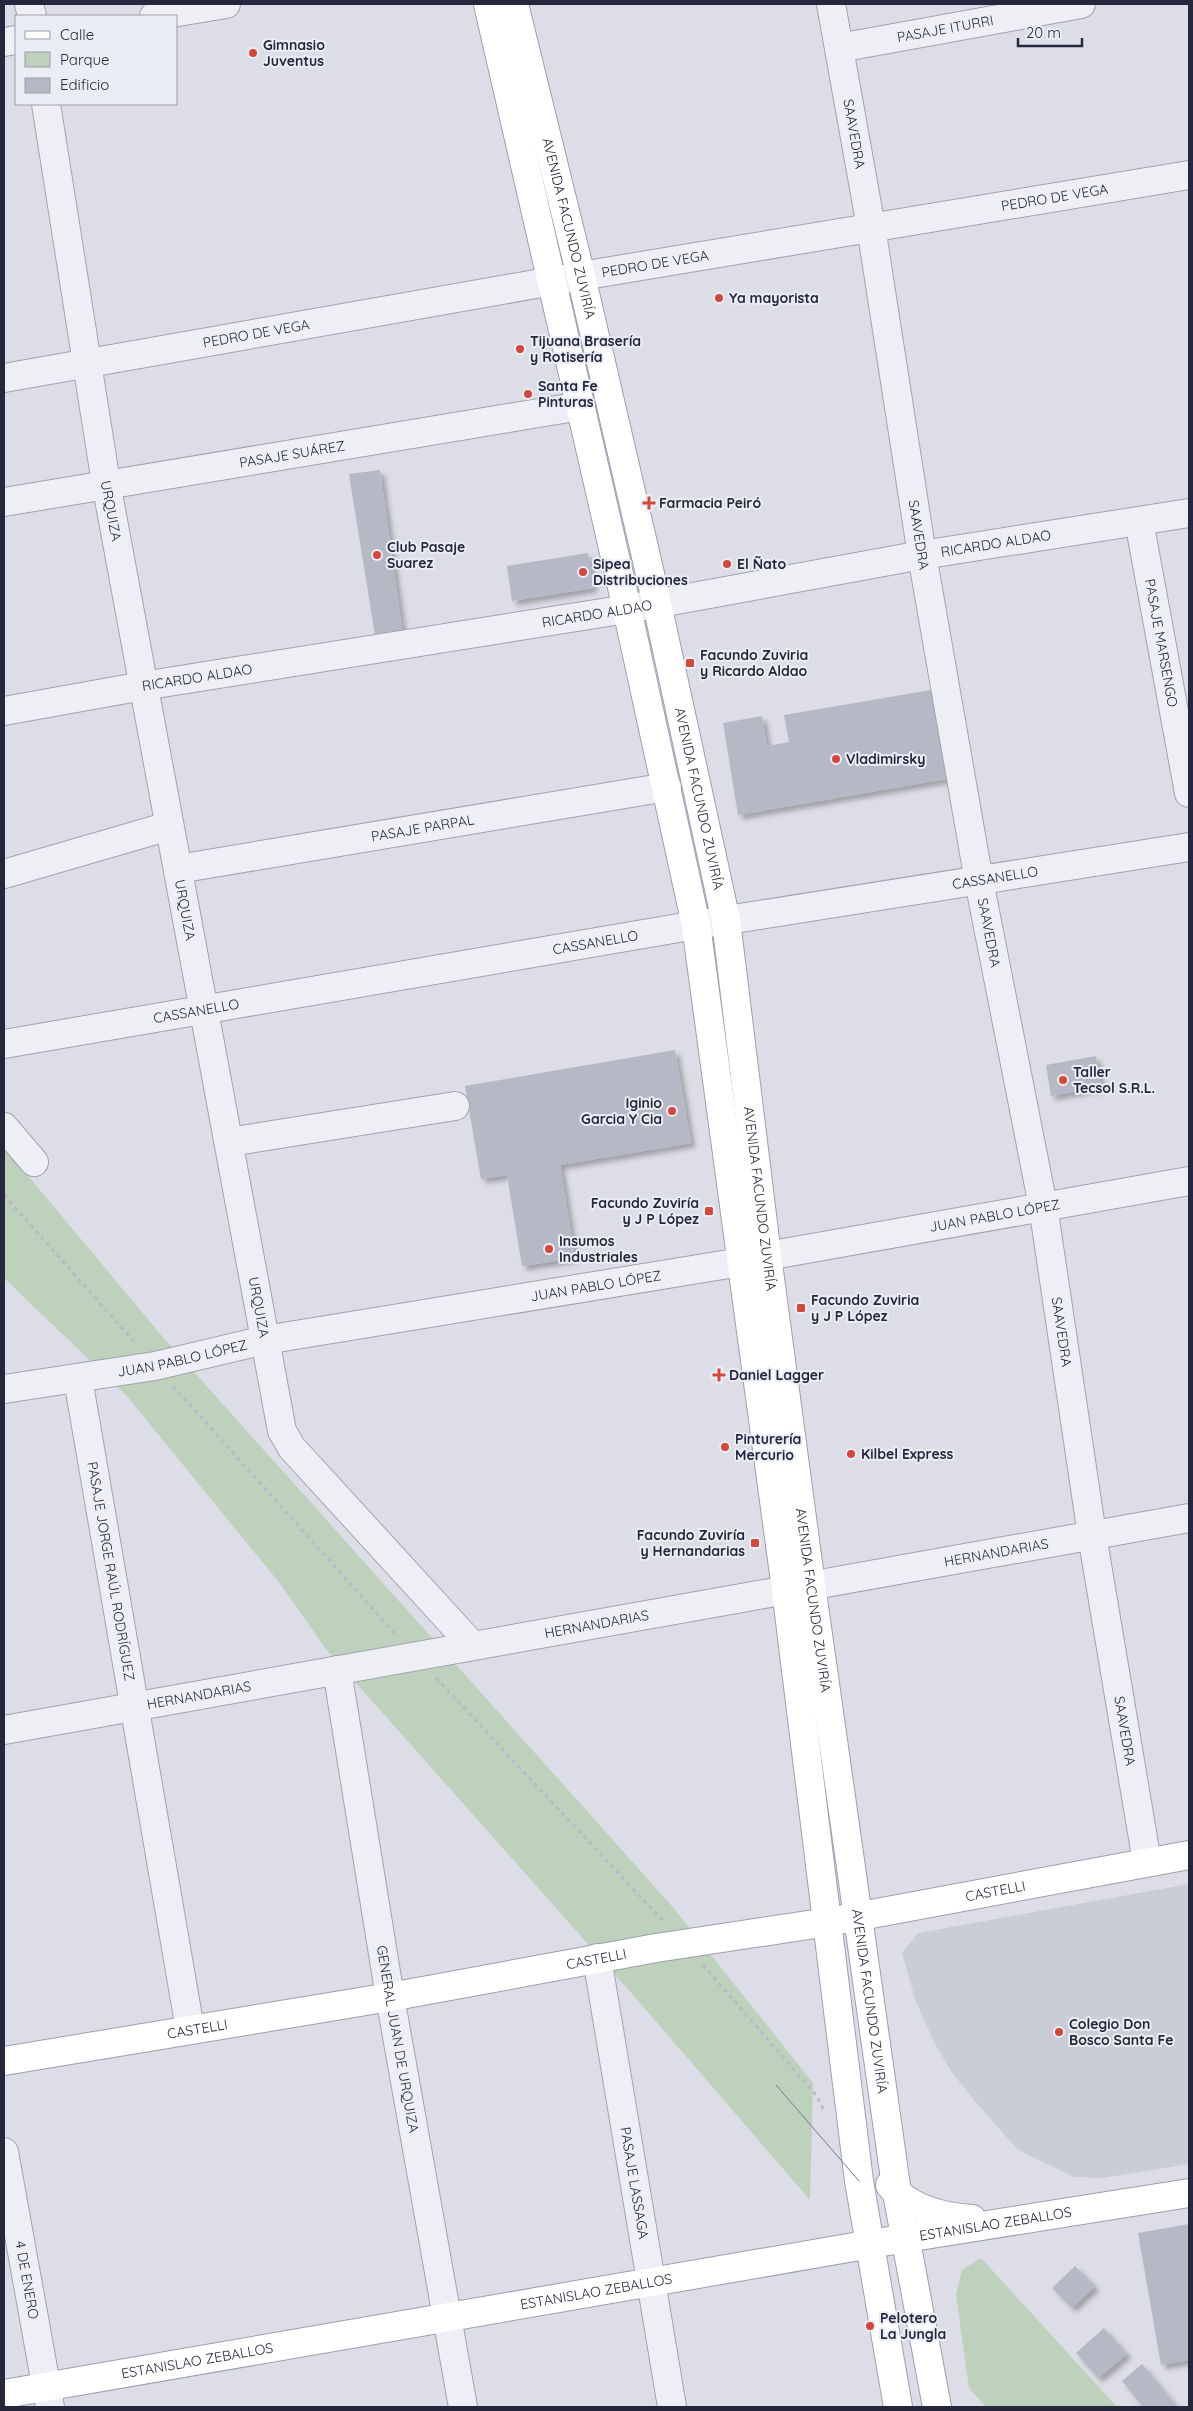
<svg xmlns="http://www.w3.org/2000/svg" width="1193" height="2411" viewBox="0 0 1193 2411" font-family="Quicksand,sans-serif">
	<defs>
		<filter id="shadow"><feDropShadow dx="4.5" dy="4.5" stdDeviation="2.5" flood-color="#0004"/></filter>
	</defs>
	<rect width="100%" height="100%" fill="#dcdde6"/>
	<polygon fill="#caccd8" points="1189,1884 1189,2164 1103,2178 1074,2177 1018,2150 972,2098 951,2071 934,2042 916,2002 902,1953 918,1933"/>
	<g fill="#bdd1bd">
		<polygon points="4,1147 161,1335 671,1905 813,2083 810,2200 634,1996 325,1648 282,1586 126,1395 4,1278"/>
		<polygon points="981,2258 1117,2407 986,2407 969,2388 956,2295 962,2270"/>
	</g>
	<g fill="#b6b8c6" filter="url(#shadow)">
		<polygon points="380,470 403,636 376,641 349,474"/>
		<polygon points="588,553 593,588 512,601 507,566"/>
		<polygon points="931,690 946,779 738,815 723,723 762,716 767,746 789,742 784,715"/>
		<polygon points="675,1050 691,1143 560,1165 575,1258 522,1266 507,1175 481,1179 465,1086"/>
		<polygon points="1096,1056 1101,1087 1051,1096 1046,1065"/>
		<polygon points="1189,2224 1189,2360 1161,2365 1138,2233"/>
		<polygon points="1075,2266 1095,2286 1072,2308 1052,2288"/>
		<polygon points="1104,2328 1127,2354 1098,2378 1076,2353"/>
		<polygon points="1142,2364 1177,2407 1143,2407 1122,2381"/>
	</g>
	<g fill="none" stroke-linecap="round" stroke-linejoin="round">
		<defs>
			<g id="minor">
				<polyline points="29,4 32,16"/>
				<path id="s1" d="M831 4 871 227 922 555 979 881 1043 1206 1092 1535 1147 1862"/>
				<polyline points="154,16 226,4"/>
				<polyline points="4,42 16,40"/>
				<path id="s2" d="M839 48 1081 4"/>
				<path id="s3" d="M46 104 106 483 282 1431 292 1448 473 1646"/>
				<path id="s4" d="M4 378 581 276 1189 175"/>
				<path id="s5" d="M4 502 581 406"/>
				<path id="s6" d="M1139 521 1189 793"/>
				<path id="s7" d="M4 711 143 686 627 609 922 555 1189 513"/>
				<path id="s8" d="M178 869 667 787"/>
				<polyline points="4,874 169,826"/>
				<path id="s9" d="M4 1044 696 925 1189 847"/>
				<polyline points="4,1127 34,1162"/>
				<polyline points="229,1142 455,1106"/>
				<path id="s10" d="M78 1379 190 2029"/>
				<path id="s11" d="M4 1389 155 1366 265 1340 741 1262 767 1256 1189 1181"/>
				<path id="s12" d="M337 1670 390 1997 463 2407"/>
				<path id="s13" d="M4 1730 1189 1518"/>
				<path id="s14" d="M597 1958 672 2407"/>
				<path id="s15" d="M4 2152 50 2407"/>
			</g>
			<g id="major">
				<polyline points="488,4 627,609 696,925 786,1589 859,2181 898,2407"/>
				<path id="s16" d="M514 4 581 276 657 604 726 921 767 1256 811 1585 897 2193 937 2407"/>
				<path id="s17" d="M4 2061 390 1997 656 1948 828 1922 1189 1855"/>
				<path d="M890 2185C910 2210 942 2217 972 2219"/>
				<path id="s18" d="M4 2394 906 2238 1189 2193"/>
			</g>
		</defs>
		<use href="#minor" stroke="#a1a3b0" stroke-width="30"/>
		<use href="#major" stroke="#9b9fb2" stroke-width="30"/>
		<g stroke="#babbc5" stroke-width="3" stroke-dasharray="4 4" stroke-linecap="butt">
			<polyline points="4,1195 136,1344"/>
			<polyline points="173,1386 396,1635"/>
			<polyline points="436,1678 664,1922"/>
			<polyline points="703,1965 816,2095 825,2112"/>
		</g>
		<use href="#minor" stroke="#eeeff5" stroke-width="28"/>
		<use href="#major" stroke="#fff" stroke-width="28"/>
		<polyline stroke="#757990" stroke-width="1" points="776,2085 859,2181"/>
	</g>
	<g fill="#d0493c" stroke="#ebedf4" stroke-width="2">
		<circle cx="253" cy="53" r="5"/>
		<circle cx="719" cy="298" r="5"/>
		<circle cx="520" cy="349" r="5"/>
		<circle cx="528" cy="394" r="5"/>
		<path d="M646.5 495.5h5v5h5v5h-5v5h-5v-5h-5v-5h5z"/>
		<circle cx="377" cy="555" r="5"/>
		<circle cx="727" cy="564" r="5"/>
		<circle cx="583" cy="572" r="5"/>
		<rect x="685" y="658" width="10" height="10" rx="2.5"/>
		<circle cx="836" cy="759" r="5"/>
		<circle cx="1063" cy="1080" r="5"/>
		<circle cx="672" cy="1111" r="5"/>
		<rect x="704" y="1206" width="10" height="10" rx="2.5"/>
		<circle cx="549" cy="1249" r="5"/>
		<rect x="796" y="1303" width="10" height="10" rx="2.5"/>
		<path d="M716.5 1367.5h5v5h5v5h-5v5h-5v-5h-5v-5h5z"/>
		<circle cx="725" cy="1447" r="5"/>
		<circle cx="851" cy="1454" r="5"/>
		<rect x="750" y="1538" width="10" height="10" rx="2.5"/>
		<circle cx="1059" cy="2032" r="5"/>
		<circle cx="870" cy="2326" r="5"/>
	</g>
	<g text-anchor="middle" stroke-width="4" stroke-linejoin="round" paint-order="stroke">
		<g font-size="14" fill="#25283d" stroke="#ebedf4">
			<text dy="5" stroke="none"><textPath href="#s2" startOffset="108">PASAJE ITURRI</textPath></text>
			<text dy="5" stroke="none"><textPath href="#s1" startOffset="132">SAAVEDRA</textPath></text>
			<text dy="5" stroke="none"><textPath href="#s4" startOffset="1066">PEDRO DE VEGA</textPath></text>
			<text dy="5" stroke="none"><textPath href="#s16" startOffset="231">AVENIDA FACUNDO ZUVIRÍA</textPath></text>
			<text dy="5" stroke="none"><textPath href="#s4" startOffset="661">PEDRO DE VEGA</textPath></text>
			<text dy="5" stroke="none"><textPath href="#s4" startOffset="256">PEDRO DE VEGA</textPath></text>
			<text dy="5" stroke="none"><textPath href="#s5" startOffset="292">PASAJE SUÁREZ</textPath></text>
			<text dy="5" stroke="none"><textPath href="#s3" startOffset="412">URQUIZA</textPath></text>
			<text dy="5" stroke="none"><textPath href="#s1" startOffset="538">SAAVEDRA</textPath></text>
			<text dy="5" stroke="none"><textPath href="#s7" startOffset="1006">RICARDO ALDAO</textPath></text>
			<text dy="5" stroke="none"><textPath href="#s7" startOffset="601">RICARDO ALDAO</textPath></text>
			<text dy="5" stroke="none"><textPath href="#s6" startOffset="124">PASAJE MARSENGO</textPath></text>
			<text dy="5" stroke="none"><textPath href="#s7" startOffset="196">RICARDO ALDAO</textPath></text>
			<text dy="5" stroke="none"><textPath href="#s16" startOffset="816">AVENIDA FACUNDO ZUVIRÍA</textPath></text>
			<text dy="5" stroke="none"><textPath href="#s8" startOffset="248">PASAJE PARPAL</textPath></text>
			<text dy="5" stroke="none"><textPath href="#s9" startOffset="1005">CASSANELLO</textPath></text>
			<text dy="5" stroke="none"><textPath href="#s3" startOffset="818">URQUIZA</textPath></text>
			<text dy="5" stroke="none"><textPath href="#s1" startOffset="942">SAAVEDRA</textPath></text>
			<text dy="5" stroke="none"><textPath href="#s9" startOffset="600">CASSANELLO</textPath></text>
			<text dy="5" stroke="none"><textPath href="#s9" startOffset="195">CASSANELLO</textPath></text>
			<text dy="5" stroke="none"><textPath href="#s16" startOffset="1221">AVENIDA FACUNDO ZUVIRÍA</textPath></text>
			<text dy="5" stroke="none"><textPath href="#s11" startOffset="1006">JUAN PABLO LÓPEZ</textPath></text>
			<text dy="5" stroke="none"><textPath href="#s11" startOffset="601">JUAN PABLO LÓPEZ</textPath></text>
			<text dy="5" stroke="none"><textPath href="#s3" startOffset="1222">URQUIZA</textPath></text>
			<text dy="5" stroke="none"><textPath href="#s1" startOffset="1348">SAAVEDRA</textPath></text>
			<text dy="5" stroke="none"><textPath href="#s11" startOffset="181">JUAN PABLO LÓPEZ</textPath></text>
			<text dy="5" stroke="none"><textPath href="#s13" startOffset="1008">HERNANDARIAS</textPath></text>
			<text dy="5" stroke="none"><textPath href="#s10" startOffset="195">PASAJE JORGE RAÚL RODRÍGUEZ</textPath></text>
			<text dy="5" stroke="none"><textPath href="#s16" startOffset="1626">AVENIDA FACUNDO ZUVIRÍA</textPath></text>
			<text dy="5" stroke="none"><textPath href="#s13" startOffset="602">HERNANDARIAS</textPath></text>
			<text dy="5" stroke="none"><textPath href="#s13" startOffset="198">HERNANDARIAS</textPath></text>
			<text dy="5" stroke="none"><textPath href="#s1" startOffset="1752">SAAVEDRA</textPath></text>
			<text dy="5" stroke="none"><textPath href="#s17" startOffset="1006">CASTELLI</textPath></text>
			<text dy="5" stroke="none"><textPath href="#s17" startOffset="601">CASTELLI</textPath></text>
			<text dy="5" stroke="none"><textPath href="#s16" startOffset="2031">AVENIDA FACUNDO ZUVIRÍA</textPath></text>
			<text dy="5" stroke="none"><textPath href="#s17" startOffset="196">CASTELLI</textPath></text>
			<text dy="5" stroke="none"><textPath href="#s12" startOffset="374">GENERAL JUAN DE URQUIZA</textPath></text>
			<text dy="5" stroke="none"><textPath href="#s14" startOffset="228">PASAJE LASSAGA</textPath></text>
			<text dy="5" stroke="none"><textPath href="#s18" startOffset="1006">ESTANISLAO ZEBALLOS</textPath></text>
			<text dy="5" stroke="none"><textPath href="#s15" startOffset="130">4 DE ENERO</textPath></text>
			<text dy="5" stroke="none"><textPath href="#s18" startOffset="601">ESTANISLAO ZEBALLOS</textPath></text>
			<text dy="5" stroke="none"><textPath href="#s18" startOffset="196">ESTANISLAO ZEBALLOS</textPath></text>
		</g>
		<g font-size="14" font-weight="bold" fill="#25283d" stroke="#ebedf4" text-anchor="start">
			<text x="263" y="50">Gimnasio<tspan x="263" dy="16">Juventus</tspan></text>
			<text x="729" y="303">Ya mayorista</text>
			<text x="530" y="346">Tijuana Brasería<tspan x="530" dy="16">y Rotisería</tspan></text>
			<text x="538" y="391">Santa Fe<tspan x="538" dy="16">Pinturas</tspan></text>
			<text x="659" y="508">Farmacia Peiró</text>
			<text x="387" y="552">Club Pasaje<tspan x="387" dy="16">Suarez</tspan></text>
			<text x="593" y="569">Sipea<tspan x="593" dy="16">Distribuciones</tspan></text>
			<text x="737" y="569">El Ñato</text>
			<text x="700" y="660">Facundo Zuviria<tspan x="700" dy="16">y Ricardo Aldao</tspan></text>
			<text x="846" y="764">Vladimirsky</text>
			<text x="1073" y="1077">Taller<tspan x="1073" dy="16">Tecsol S.R.L.</tspan></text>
			<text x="662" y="1108" text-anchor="end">Iginio<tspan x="662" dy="16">Garcia Y Cia</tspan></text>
			<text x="699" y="1208" text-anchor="end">Facundo Zuviría<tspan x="699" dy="16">y J P López</tspan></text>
			<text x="559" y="1246">Insumos<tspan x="559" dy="16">Industriales</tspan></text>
			<text x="811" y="1305">Facundo Zuviria<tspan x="811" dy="16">y J P López</tspan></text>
			<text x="729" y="1380">Daniel Lagger</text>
			<text x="735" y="1444">Pinturería<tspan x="735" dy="16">Mercurio</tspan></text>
			<text x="861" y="1459">Kilbel Express</text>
			<text x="745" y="1540" text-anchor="end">Facundo Zuviría<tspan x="745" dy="16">y Hernandarias</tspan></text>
			<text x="1069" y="2029">Colegio Don<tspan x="1069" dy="16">Bosco Santa Fe</tspan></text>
			<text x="880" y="2323">Pelotero<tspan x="880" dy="16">La Jungla</tspan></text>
		</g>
	</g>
	<rect width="1193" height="2411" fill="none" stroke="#25283d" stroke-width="10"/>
	<rect x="15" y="15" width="162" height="90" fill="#ebedf4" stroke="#9c9eab"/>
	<rect x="25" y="31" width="25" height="8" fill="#ffffff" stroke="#9c9eab"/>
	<text x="60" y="40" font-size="15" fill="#25283d">Calle</text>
	<rect x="25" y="52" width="25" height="15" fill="#bdd1bd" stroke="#9c9eab"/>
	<text x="60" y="65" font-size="15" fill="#25283d">Parque</text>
	<rect x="25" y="78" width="25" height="15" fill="#b6b8c6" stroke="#9c9eab"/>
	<text x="60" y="90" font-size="15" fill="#25283d">Edificio</text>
	<path d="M1018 38v8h64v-8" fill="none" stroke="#25283d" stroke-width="2.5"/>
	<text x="1026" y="38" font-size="15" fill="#25283d" stroke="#ebedf4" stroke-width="4" paint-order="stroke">20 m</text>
</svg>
